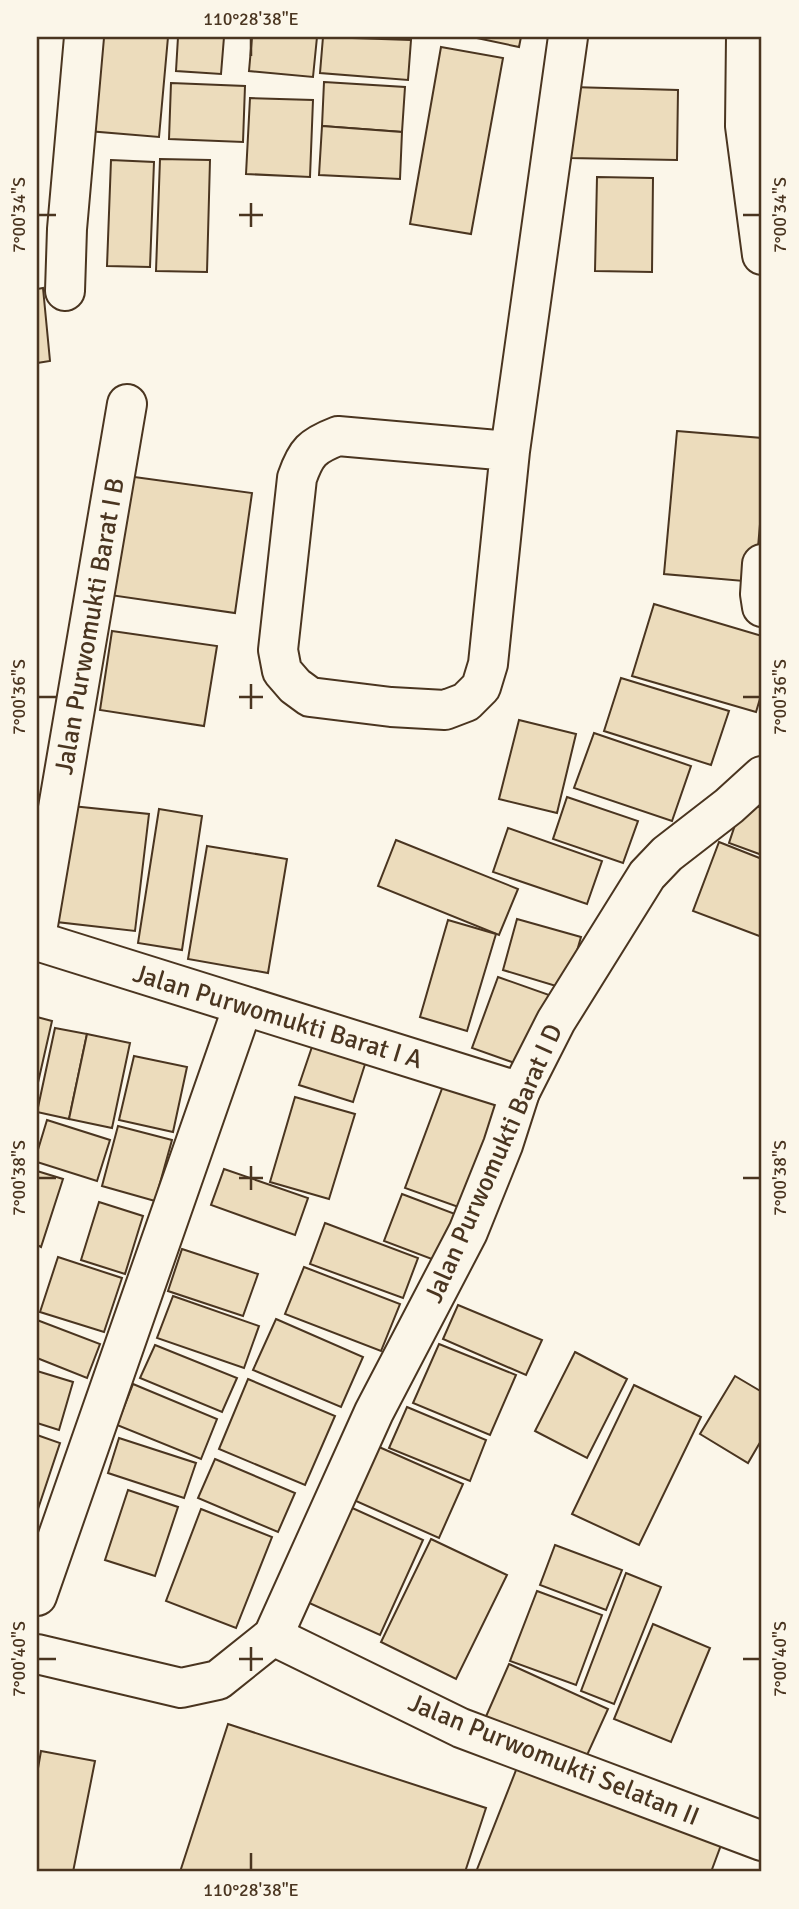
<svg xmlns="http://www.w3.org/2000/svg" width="799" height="1909" viewBox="0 0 799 1909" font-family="Signika,sans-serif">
	<rect width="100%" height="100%" fill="#fbf6e9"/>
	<g fill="#ecdcbc" stroke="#4a3520" stroke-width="2">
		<polygon points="96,37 168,37 159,137 88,131"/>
		<polygon points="178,37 224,37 221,74 176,71"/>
		<polygon points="252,37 317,37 313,77 249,71"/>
		<polygon points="323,37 411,40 408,80 320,73"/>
		<polygon points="472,37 521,37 519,47"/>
		<polygon points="441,47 503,58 471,234 410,224"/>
		<polygon points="324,82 405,87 402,132 322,126"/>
		<polygon points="171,83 245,86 243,142 169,139"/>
		<polygon points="571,87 678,90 677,160 569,158"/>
		<polygon points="250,98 313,100 310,177 246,174"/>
		<polygon points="322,126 402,132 400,179 319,175"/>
		<polygon points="160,159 210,160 207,272 156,271"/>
		<polygon points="111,160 154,162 150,267 107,266"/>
		<polygon points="597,177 653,178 652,272 595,271"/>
		<polygon points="43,288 50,361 37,363 37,289"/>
		<polygon points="677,431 762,438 762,501 755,582 664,574"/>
		<polygon points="127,476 252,493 235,613 110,595"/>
		<polygon points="654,604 762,636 762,692 756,712 632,676"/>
		<polygon points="112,631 217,646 204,726 100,710"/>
		<polygon points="621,678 729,711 711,765 604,731"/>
		<polygon points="519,720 576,734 557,813 499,799"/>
		<polygon points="594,733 691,766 672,821 574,788"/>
		<polygon points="567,797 638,821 623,863 553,839"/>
		<polygon points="743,801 762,808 762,855 729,843"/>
		<polygon points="62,805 149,814 135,931 48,921"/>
		<polygon points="159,809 202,816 182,950 138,943"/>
		<polygon points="508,828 602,861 587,904 493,872"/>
		<polygon points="396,840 518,889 499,935 378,886"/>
		<polygon points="719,842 762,859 762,937 693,911"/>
		<polygon points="207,846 287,859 268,973 188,959"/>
		<polygon points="517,919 581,937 566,989 503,970"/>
		<polygon points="448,920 496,934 467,1031 420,1017"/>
		<polygon points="498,977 552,996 526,1067 472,1048"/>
		<polygon points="37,1017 52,1021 37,1087"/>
		<polygon points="55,1028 87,1034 69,1119 37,1112"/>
		<polygon points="87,1034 130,1043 112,1128 69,1119"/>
		<polygon points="314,1041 367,1058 353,1102 299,1085"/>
		<polygon points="134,1056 187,1067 173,1132 119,1120"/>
		<polygon points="443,1086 502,1107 464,1209 405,1188"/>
		<polygon points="295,1097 355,1114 329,1199 270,1182"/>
		<polygon points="47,1120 110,1140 97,1181 37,1162 37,1153"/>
		<polygon points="118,1126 172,1140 155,1201 102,1186"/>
		<polygon points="224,1169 308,1198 295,1235 211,1205"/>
		<polygon points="37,1171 63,1179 41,1247 37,1245"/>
		<polygon points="402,1194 463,1217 445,1264 384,1241"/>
		<polygon points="99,1202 143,1216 125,1274 81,1260"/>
		<polygon points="325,1223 418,1258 403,1298 310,1264"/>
		<polygon points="182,1249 258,1274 243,1316 168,1291"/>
		<polygon points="58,1257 122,1278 104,1332 40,1312"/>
		<polygon points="304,1267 400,1304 381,1351 285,1314"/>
		<polygon points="173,1296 259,1326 244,1368 157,1338"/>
		<polygon points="458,1305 542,1340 526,1375 443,1339"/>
		<polygon points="276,1319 363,1357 341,1407 253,1370"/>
		<polygon points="37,1320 100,1344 87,1378 37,1358"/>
		<polygon points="439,1344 516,1375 490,1435 413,1403"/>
		<polygon points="155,1345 237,1378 222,1412 140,1378"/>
		<polygon points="575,1352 627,1379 587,1458 535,1431"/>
		<polygon points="37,1371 73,1382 59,1430 37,1423"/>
		<polygon points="735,1376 762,1392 762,1439 748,1463 700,1434"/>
		<polygon points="248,1379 335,1416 305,1485 219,1449"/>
		<polygon points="133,1384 217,1419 201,1459 117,1425"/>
		<polygon points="634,1385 701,1417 639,1545 572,1514"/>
		<polygon points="407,1407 486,1440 470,1481 389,1448"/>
		<polygon points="37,1435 60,1443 37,1512"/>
		<polygon points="119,1438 196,1463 184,1498 108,1473"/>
		<polygon points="370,1443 463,1484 439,1538 347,1497"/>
		<polygon points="215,1459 295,1493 278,1532 198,1498"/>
		<polygon points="128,1490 178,1507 155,1576 105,1560"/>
		<polygon points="339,1502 423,1540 380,1635 296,1597"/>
		<polygon points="201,1509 272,1537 236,1628 166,1601"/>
		<polygon points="431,1539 507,1575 456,1679 381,1642"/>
		<polygon points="555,1545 622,1570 606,1610 540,1585"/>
		<polygon points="626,1573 661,1587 614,1704 581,1691"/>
		<polygon points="537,1591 602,1615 576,1685 510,1661"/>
		<polygon points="653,1624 710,1648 671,1742 614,1719"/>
		<polygon points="509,1664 608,1709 583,1764 484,1721"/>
		<polygon points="228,1724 486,1808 465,1872 180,1872"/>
		<polygon points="41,1751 95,1761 73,1872 37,1872 37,1774"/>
		<polygon points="520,1760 724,1837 711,1872 476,1872"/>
	</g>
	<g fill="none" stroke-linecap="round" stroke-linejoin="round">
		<defs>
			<g id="minor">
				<polyline points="746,37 745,126 762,255"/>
				<polyline points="65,291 67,229 84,37"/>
				<path d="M510 451 338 436C312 446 306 452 297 478L278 650 282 671 295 686 310 697 391 707 445 710 466 702 481 687 488 664 510 451 568 37"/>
				<polyline points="762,564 760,594 762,607"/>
				<polyline points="37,931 127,404"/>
				<polyline points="37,941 520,1092"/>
				<polyline points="37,1596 243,1006"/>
				<polyline points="273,1636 461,1728 762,1841"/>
				<polyline points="37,1654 181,1688 218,1680 273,1636 374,1412 468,1232 503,1145 520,1092 556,1021 647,875 667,854 729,806 762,776"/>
			</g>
		</defs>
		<use href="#minor" stroke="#4a3520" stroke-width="42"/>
		<use href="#minor" stroke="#fbf6e9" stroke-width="38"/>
	</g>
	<path fill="none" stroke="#4a3520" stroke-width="2.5" d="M251 38V56M251 203V227M38 215H56M239 215H263M743 215H760M251 684V709M38 697H56M239 697H263M743 697H760M251 1166V1190M38 1178H56M239 1178H263M743 1178H760M251 1647V1671M38 1659H56M239 1659H263M743 1659H760M251 1853V1870"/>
	<g text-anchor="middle" stroke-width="5" stroke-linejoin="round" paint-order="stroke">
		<g font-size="26" fill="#4a3520" stroke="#fbf6e9">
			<text transform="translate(89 626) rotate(-80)" y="9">Jalan Purwomukti Barat I B</text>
			<text transform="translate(278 1016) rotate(17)" y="9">Jalan Purwomukti Barat I A</text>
			<text transform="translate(493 1163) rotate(-66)" y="9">Jalan Purwomukti Barat I D</text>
			<text transform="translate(554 1759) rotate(22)" y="9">Jalan Purwomukti Selatan II</text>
		</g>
	</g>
	<rect width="799" height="1909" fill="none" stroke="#fbf6e9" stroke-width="77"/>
	<rect x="38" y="38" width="722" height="1832" fill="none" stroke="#4a3520" stroke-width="2.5"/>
	<g font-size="18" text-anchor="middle" fill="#4a3520">
		<text x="251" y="25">110°28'38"E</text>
		<text transform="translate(19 215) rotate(-90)" y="6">7°00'34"S</text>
		<text transform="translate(780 215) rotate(-90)" y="6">7°00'34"S</text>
		<text transform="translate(19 697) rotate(-90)" y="6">7°00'36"S</text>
		<text transform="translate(780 697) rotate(-90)" y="6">7°00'36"S</text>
		<text transform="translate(19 1178) rotate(-90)" y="6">7°00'38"S</text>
		<text transform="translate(780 1178) rotate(-90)" y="6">7°00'38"S</text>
		<text transform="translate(19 1659) rotate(-90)" y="6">7°00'40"S</text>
		<text transform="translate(780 1659) rotate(-90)" y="6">7°00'40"S</text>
		<text x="251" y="1896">110°28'38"E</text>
	</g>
</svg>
